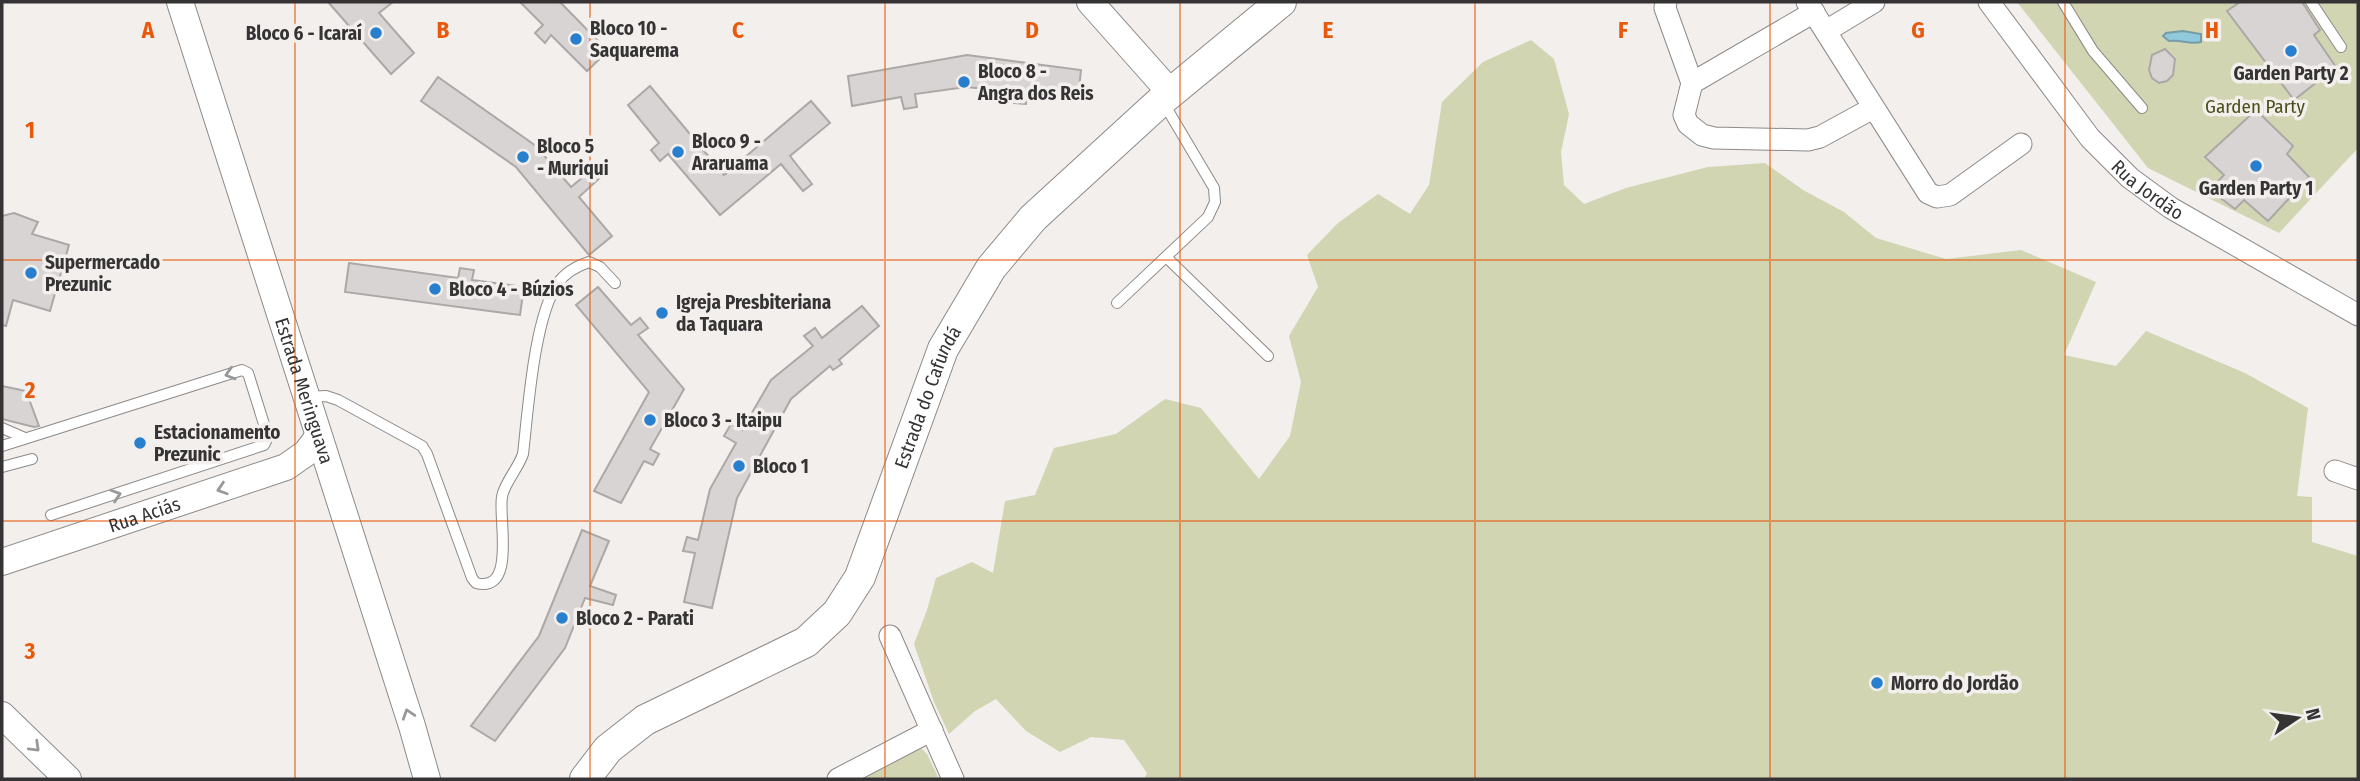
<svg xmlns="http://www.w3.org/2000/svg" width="2360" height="781" viewBox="0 0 2360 781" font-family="'Fira Sans Condensed',sans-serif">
	<rect width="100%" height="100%" fill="#f2efed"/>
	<g fill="#d1d5b2">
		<polygon points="2017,2 2358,2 2358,148 2279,233 2148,168"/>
		<polygon points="1531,40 1554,59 1569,114 1561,152 1564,185 1584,204 1626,188 1708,167 1765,163 1803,190 1844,212 1876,238 1946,259 2021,250 2096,282 2064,355 2116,366 2146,331 2245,373 2308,408 2297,496 2312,497 2312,542 2358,556 2358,779 1144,779 1147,773 1124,740 1091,737 1060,752 1026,731 996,699 975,711 949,734 934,702 914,644 927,610 936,578 972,562 993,573 1005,501 1035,495 1054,448 1116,434 1165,399 1201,408 1259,479 1290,436 1301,382 1289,336 1318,287 1307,255 1338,223 1378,194 1410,214 1429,185 1442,102 1483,62"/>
		<polygon points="921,748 927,754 939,779 853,779 915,749"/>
	</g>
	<path fill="#90c9db" stroke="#759ca9" stroke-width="2" d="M2183 31 2201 34V42C2189 45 2181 39 2169 41L2163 36 2166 33Z"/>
	<g fill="#d8d4d3" stroke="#aca8a7" stroke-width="2">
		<polygon points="328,2 393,2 379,13 414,53 391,74"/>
		<polygon points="520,2 560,2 608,51 587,71 551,35 545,43 535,33 543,25"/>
		<polygon points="2240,2 2302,2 2320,30 2314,35 2336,67 2294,100 2227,11"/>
		<polygon points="2165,49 2175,59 2173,75 2167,81 2159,83 2152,78 2149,70 2152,55"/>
		<polygon points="967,55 1081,70 1078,99 1027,93 1026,104 1014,103 1014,92 966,87 915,94 917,107 904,109 901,97 852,106 848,76"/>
		<polygon points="438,77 536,146 571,187 596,166 604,174 579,197 612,236 589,255 516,167 421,101"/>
		<polygon points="650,86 724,175 811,101 830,123 790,156 812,184 803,191 781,164 720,215 668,154 660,161 651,150 659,143 628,105"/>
		<polygon points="2256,110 2293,146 2287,154 2309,177 2268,221 2244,200 2235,209 2210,190 2224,175 2205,157"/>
		<polygon points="14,213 38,222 32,234 69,245 50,311 13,300 6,326 2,325 2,216"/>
		<polygon points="349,263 458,278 460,268 474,270 472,280 524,287 520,315 345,292"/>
		<polygon points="598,287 631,325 640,318 648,328 638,335 684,389 650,449 659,454 653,465 644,461 621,503 594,491 649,392 576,305"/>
		<polygon points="862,306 879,326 839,360 842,364 833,370 830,366 791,399 737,498 712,608 684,602 695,553 683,551 687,537 698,540 710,489 736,443 724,436 731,424 742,430 771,380 813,346 804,336 815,328 822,338"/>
		<polygon points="2,386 26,391 39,426 34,427 2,419"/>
		<polygon points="582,530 609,541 590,586 616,595 613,605 585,598 565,648 495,741 471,726 539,636"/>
	</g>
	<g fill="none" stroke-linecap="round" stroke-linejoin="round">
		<defs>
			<g id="service">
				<polyline points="2063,2 2093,51 2142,108"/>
				<polyline points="2311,2 2341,47"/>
				<polyline points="1166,257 1268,356"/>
				<polyline points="1117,303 1208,217 1215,202 1214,188 1163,102"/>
				<path d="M307 397 326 396 338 400 422 446 427 454 472 578 476 583C517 594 498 517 502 497 504 483 518 469 523 454 528 411 534 317 558 283 565 273 577 266 589 262L600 267 615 283"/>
				<polyline points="2,428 25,438"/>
				<polyline points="2,446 242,370 248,373 268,437 264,445 51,515"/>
				<polyline points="2,467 32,459"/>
			</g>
			<g id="minor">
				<polyline points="1666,2 1665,8 1692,83 1684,115 1688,124 1702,135 1714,138 1808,140 1820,137 1873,108"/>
				<polyline points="1807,2 1928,193 1937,197 1950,195 2021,144"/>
				<path id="s1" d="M1989 2 2090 138 2130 178 2171 208 2358 315"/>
				<polyline points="1826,31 1874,2"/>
				<polyline points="1692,83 1814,12"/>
				<polyline points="2335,471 2358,479"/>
				<polyline points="890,636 953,779"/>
				<polyline points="838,779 932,730"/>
			</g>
			<g id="tertiary">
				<path id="s2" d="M180 2 412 726 427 779"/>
				<polyline points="1090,2 1170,92"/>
				<path id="s3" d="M2 562 286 467 306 453 318 437"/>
				<polyline points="2,715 68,779"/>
			</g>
			<g id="secondary">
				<path id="s4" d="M585 779 608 749 645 720 806 642 837 613 860 577 943 349 991 268 1033 218 1162 100 1281 2"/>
			</g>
		</defs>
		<use href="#service" stroke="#8d8a88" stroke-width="12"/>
		<use href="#minor" stroke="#8d8a88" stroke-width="23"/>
		<use href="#tertiary" stroke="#8d8a88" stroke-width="28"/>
		<use href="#secondary" stroke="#8d8a88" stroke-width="32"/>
		<use href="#service" stroke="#fff" stroke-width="10"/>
		<use href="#minor" stroke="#fff" stroke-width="21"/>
		<use href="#tertiary" stroke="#fff" stroke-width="26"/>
		<use href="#secondary" stroke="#fff" stroke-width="30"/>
	</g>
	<defs><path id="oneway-chevron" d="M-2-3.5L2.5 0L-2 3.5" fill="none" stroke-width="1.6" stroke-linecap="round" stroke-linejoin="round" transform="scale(1.75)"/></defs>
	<g stroke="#9a9999">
		<use href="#oneway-chevron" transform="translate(230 374) rotate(163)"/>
		<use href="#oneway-chevron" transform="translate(222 489) rotate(162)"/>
		<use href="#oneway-chevron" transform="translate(116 495) rotate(-18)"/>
		<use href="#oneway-chevron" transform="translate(408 714) rotate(-108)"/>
		<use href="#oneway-chevron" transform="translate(35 747) rotate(44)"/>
	</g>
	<path fill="none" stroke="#e8590c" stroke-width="2" stroke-opacity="0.55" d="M295 2V779M590 2V779M885 2V779M1180 2V779M1475 2V779M1770 2V779M2065 2V779M2 260H2358M2 521H2358"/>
	<g fill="#277fcd" stroke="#f2efed" stroke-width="2.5">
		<circle cx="376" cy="33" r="7"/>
		<circle cx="576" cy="39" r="7"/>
		<circle cx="2291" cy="51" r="7"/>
		<circle cx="964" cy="82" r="7"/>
		<circle cx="678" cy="152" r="7"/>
		<circle cx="523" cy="157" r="7"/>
		<circle cx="2256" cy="166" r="7"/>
		<circle cx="31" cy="273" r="7"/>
		<circle cx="435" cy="289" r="7"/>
		<circle cx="662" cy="313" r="7"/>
		<circle cx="650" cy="420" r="7"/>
		<circle cx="140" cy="443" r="7"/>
		<circle cx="739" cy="466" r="7"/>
		<circle cx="562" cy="618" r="7"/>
		<circle cx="1877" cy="683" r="7"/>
	</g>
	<g text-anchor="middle" stroke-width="7" stroke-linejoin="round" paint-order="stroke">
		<g font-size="19" font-weight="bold" fill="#353333" stroke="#f2efed" text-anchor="start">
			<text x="590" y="35">Bloco 10 -<tspan x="590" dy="22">Saquarema</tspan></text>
			<text x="362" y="40" text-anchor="end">Bloco 6 - Icaraí</text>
			<text x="978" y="78">Bloco 8 -<tspan x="978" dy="22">Angra dos Reis</tspan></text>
			<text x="2291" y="80" text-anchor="middle">Garden Party 2</text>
			<text x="692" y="148">Bloco 9 -<tspan x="692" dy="22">Araruama</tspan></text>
			<text x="537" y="153">Bloco 5<tspan x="537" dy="22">- Muriqui</tspan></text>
			<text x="2256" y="195" text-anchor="middle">Garden Party 1</text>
			<text x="45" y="269">Supermercado<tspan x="45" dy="22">Prezunic</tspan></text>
			<text x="449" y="296">Bloco 4 - Búzios</text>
			<text x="676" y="309">Igreja Presbiteriana<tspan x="676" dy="22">da Taquara</tspan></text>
			<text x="664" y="427">Bloco 3 - Itaipu</text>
			<text x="154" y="439">Estacionamento<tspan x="154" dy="22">Prezunic</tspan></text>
			<text x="753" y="473">Bloco 1</text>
			<text x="576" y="625">Bloco 2 - Parati</text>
			<text x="1891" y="690">Morro do Jordão</text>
		</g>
		<g font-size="19" fill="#4c4f19" stroke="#f2efed">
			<text x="2255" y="113">Garden Party</text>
		</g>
		<g font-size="19" fill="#353333" stroke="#f2efed">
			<text dy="7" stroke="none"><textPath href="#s1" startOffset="247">Rua Jordão</textPath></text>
			<text dy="7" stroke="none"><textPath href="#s2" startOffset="408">Estrada Meringuava</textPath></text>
			<text dy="7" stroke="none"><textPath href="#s4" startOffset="541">Estrada do Cafundá</textPath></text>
			<text dy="7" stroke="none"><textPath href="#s3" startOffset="150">Rua Aciás</textPath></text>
		</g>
	</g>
	<g font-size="23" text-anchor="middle" font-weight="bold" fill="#e8590c" stroke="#f2efed" stroke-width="7" stroke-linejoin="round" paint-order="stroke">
		<text x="148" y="38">A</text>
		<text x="443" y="38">B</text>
		<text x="738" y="38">C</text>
		<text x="1032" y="38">D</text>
		<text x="1328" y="38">E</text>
		<text x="1623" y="38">F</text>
		<text x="1918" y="38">G</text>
		<text x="2212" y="38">H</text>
		<text x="30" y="138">1</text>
		<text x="30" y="398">2</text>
		<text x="30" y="659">3</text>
	</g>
	<rect width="2360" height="781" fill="none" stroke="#353333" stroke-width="7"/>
	<g transform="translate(2297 718) rotate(77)" stroke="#f2efed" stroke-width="5" paint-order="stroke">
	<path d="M0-5L12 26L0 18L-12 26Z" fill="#353333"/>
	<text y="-10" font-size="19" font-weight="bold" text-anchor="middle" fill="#353333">N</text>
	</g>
</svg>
